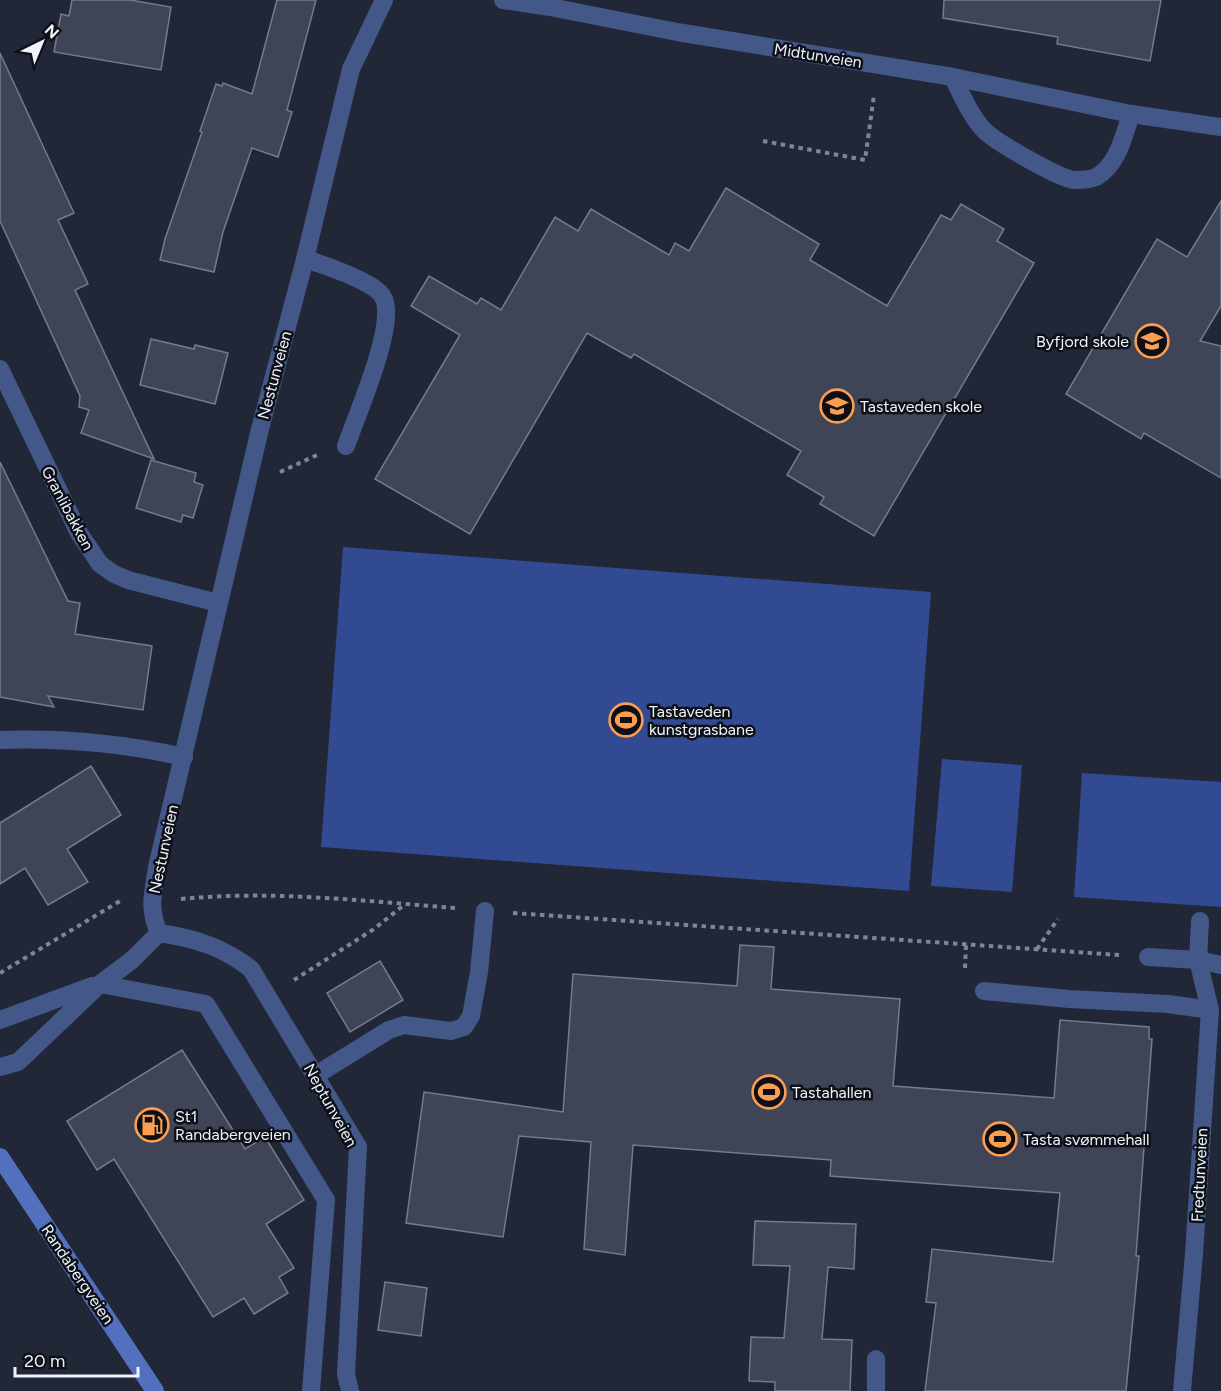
<svg xmlns="http://www.w3.org/2000/svg" width="1221" height="1391" viewBox="0 0 1221 1391" font-family="Figtree,sans-serif">
	<rect width="100%" height="100%" fill="#212736"/>
	<g fill="#324a91">
		<polygon points="343,547 931,592 909,891 321,847"/>
		<polygon points="942,759 1022,765 1012,892 931,886"/>
		<polygon points="1082,773 1221,782 1221,907 1074,897"/>
	</g>
	<g fill="#3f4556" stroke="#747b8e" stroke-width="1.5">
		<polygon points="72,0 130,0 171,7 161,70 54,52 61,14 69,16"/>
		<polygon points="277,0 316,0 287,110 292,112 278,157 252,148 223,232 214,272 160,260 165,239 202,132 200,131 216,84 222,86 223,83 252,94"/>
		<polygon points="944,0 1161,0 1150,61 1057,44 1058,37 943,18"/>
		<polygon points="0,53 74,213 58,220 88,284 75,290 154,459 81,433 89,410 79,407 80,396 0,221"/>
		<polygon points="726,188 819,244 810,260 887,306 941,215 951,220 961,204 1004,229 997,241 1034,263 874,536 820,504 824,497 787,475 801,451 634,354 631,358 587,333 470,534 375,479 460,335 411,306 429,276 477,304 481,298 501,310 555,217 578,231 591,209 669,255 675,243 689,251"/>
		<polygon points="1221,201 1221,306 1200,341 1221,346 1221,478 1144,433 1141,439 1066,394 1157,239 1187,257"/>
		<polygon points="151,339 194,349 195,345 228,353 215,404 140,385"/>
		<polygon points="151,460 196,473 194,482 203,485 193,518 183,515 181,522 136,508"/>
		<polygon points="0,462 68,601 80,603 75,634 152,646 143,710 48,696 54,707 0,697"/>
		<polygon points="91,766 121,815 67,849 88,882 48,905 25,868 0,884 0,823"/>
		<polygon points="740,945 774,947 771,989 900,999 893,1086 1054,1098 1060,1020 1149,1027 1149,1039 1152,1039 1136,1256 1139,1256 1126,1391 925,1391 936,1303 926,1302 932,1249 1053,1262 1060,1193 830,1176 831,1160 633,1145 625,1255 584,1249 591,1142 519,1136 503,1237 406,1223 424,1092 563,1112 573,974 737,986"/>
		<polygon points="380,961 403,1000 350,1032 327,993"/>
		<polygon points="182,1050 245,1149 265,1137 304,1200 266,1224 294,1268 279,1277 288,1293 254,1314 244,1298 213,1317 114,1159 97,1170 67,1121"/>
		<polygon points="755,1221 856,1224 854,1269 828,1267 822,1339 852,1340 850,1391 775,1391 775,1382 749,1381 751,1337 784,1338 790,1266 753,1265"/>
		<polygon points="385,1282 427,1288 421,1336 378,1330"/>
	</g>
	<g fill="none" stroke-linecap="round" stroke-linejoin="round">
		<g stroke="#7f8591" stroke-width="4" stroke-dasharray="4.5 4.5" stroke-linecap="butt">
			<polyline points="763,141 865,160 874,95"/>
			<polyline points="280,472 317,455"/>
			<path d="M181 899C272 890 364 901 455 908"/>
			<polyline points="513,913 1119,955"/>
			<polyline points="1037,949 1058,919"/>
			<polyline points="965,968 966,945"/>
			<polyline points="0,973 120,901"/>
			<polyline points="294,980 374,929 404,905"/>
		</g>
		<g stroke="#445789" stroke-width="18">
			<path d="M953 77C961 94 972 119 986 132 998 143 1058 178 1074 180 1080 180 1091 180 1096 177 1118 165 1124 135 1131 114"/>
			<path d="M305 259C322 264 368 280 380 293 384 297 386 304 386 310 388 343 358 412 346 446"/>
			<path d="M0 740C64 738 121 743 184 757"/>
			<polyline points="100,984 206,1004 326,1200 311,1391"/>
			<polyline points="984,991 1069,999 1168,1004 1210,1010"/>
			<polyline points="316,1075 389,1030 404,1025 451,1031 464,1027 471,1016 479,972 485,911"/>
		</g>
		<g stroke="#445789" stroke-width="18">
			<polyline points="503,0 550,7 677,32 953,77 1131,114 1221,127"/>
			<polyline points="0,369 79,533 100,564 114,574 128,580 218,603"/>
			<path d="M159 933C194 938 223 947 251 969L358 1147 346 1374 350 1391"/>
			<polyline points="1148,957 1198,960 1221,965"/>
			<polyline points="0,1020 92,986"/>
			<path d="M0 1067 18 1062 100 984 132 960 159 933C148 908 153 894 157 867L260 429 305 259 351 69 384 0"/>
			<polyline points="876,1359 876,1391"/>
			<polyline points="1182,1391 1194,1254 1210,1010 1198,960 1200,921"/>
		</g>
		<polyline stroke="#5370bf" stroke-width="18" points="0,1157 155,1391"/>
	</g>
	<defs>
		<symbol id="school-ring" viewBox="-11 -11 22 22"><circle r="9.5" fill="#0d1017" stroke="#fc9e52" stroke-width="1.5"/><path d="M0-5L7-2L0 1L-7-2ZM-4 1L0 2.5L4 1V4Q0 6-4 4Z" fill="#fc9e52"/></symbol>
		<symbol id="stadium-ring" viewBox="-11 -11 22 22"><circle r="9.5" fill="#0d1017" stroke="#fc9e52" stroke-width="1.5"/><path d="M0-5a6.5 5 0 1 0 0 10a6.5 5 0 1 0 0-10ZM-3.5-1.8h7v3.6h-7Z" fill="#fc9e52"/></symbol>
		<symbol id="fuel-ring" viewBox="-11 -11 22 22"><circle r="9.5" fill="#0d1017" stroke="#fc9e52" stroke-width="1.5"/><path d="M-5.5-6h7V0h2V4h1.3V-2.5L3-4.5l.8-.8L6-3V5H2.5V1h-1V6h-7ZM-4.2-4.7v3.2H.2V-4.7Z" fill="#fc9e52"/></symbol>
	</defs>
	<g fill-rule="evenodd">
		<use href="#school-ring" x="1133" y="322" width="38" height="38"/>
		<use href="#school-ring" x="818" y="387" width="38" height="38"/>
		<use href="#stadium-ring" x="607" y="701" width="38" height="38"/>
		<use href="#stadium-ring" x="750" y="1073" width="38" height="38"/>
		<use href="#fuel-ring" x="133" y="1106" width="38" height="38"/>
		<use href="#stadium-ring" x="981" y="1120" width="38" height="38"/>
	</g>
	<g text-anchor="middle" stroke-width="5" stroke-linejoin="round" paint-order="stroke">
		<g font-size="16" fill="#eff3fd" stroke="#0d1017">
			<text transform="translate(818 55) rotate(9)" y="6">Midtunveien</text>
			<text transform="translate(274 375) rotate(-75)" y="6">Nestunveien</text>
			<text transform="translate(68 508) rotate(62)" y="6">Granlibakken</text>
			<text transform="translate(163 849) rotate(-78)" y="6">Nestunveien</text>
			<text transform="translate(331 1105) rotate(61)" y="6">Neptunveien</text>
			<text transform="translate(1199 1175) rotate(-87)" y="6">Fredtunveien</text>
			<text transform="translate(78 1274) rotate(56)" y="6">Randabergveien</text>
		</g>
		<g font-size="16" fill="#eff3fd" stroke="#0d1017" text-anchor="start">
			<text x="1129" y="347" text-anchor="end">Byfjord skole</text>
			<text x="860" y="412">Tastaveden skole</text>
			<text x="649" y="717">Tastaveden<tspan x="649" dy="18">kunstgrasbane</tspan></text>
			<text x="792" y="1098">Tastahallen</text>
			<text x="175" y="1122">St1<tspan x="175" dy="18">Randabergveien</tspan></text>
			<text x="1023" y="1145">Tasta svømmehall</text>
		</g>
	</g>
	<g transform="translate(42 42) rotate(43)" stroke="#0d1017" stroke-width="4.5" paint-order="stroke">
	<path d="M0-4.5L10 22L0 15L-10 22Z" fill="#eff3fd"/>
	<text y="-9" font-size="16" font-weight="bold" text-anchor="middle" fill="#eff3fd">N</text>
	</g>
	<path d="M15 1367v9h123v-9" fill="none" stroke="#eff3fd" stroke-width="3"/>
	<text x="24" y="1367" font-size="18" fill="#eff3fd" stroke="#0d1017" stroke-width="4.5" paint-order="stroke">20 m</text>
</svg>
